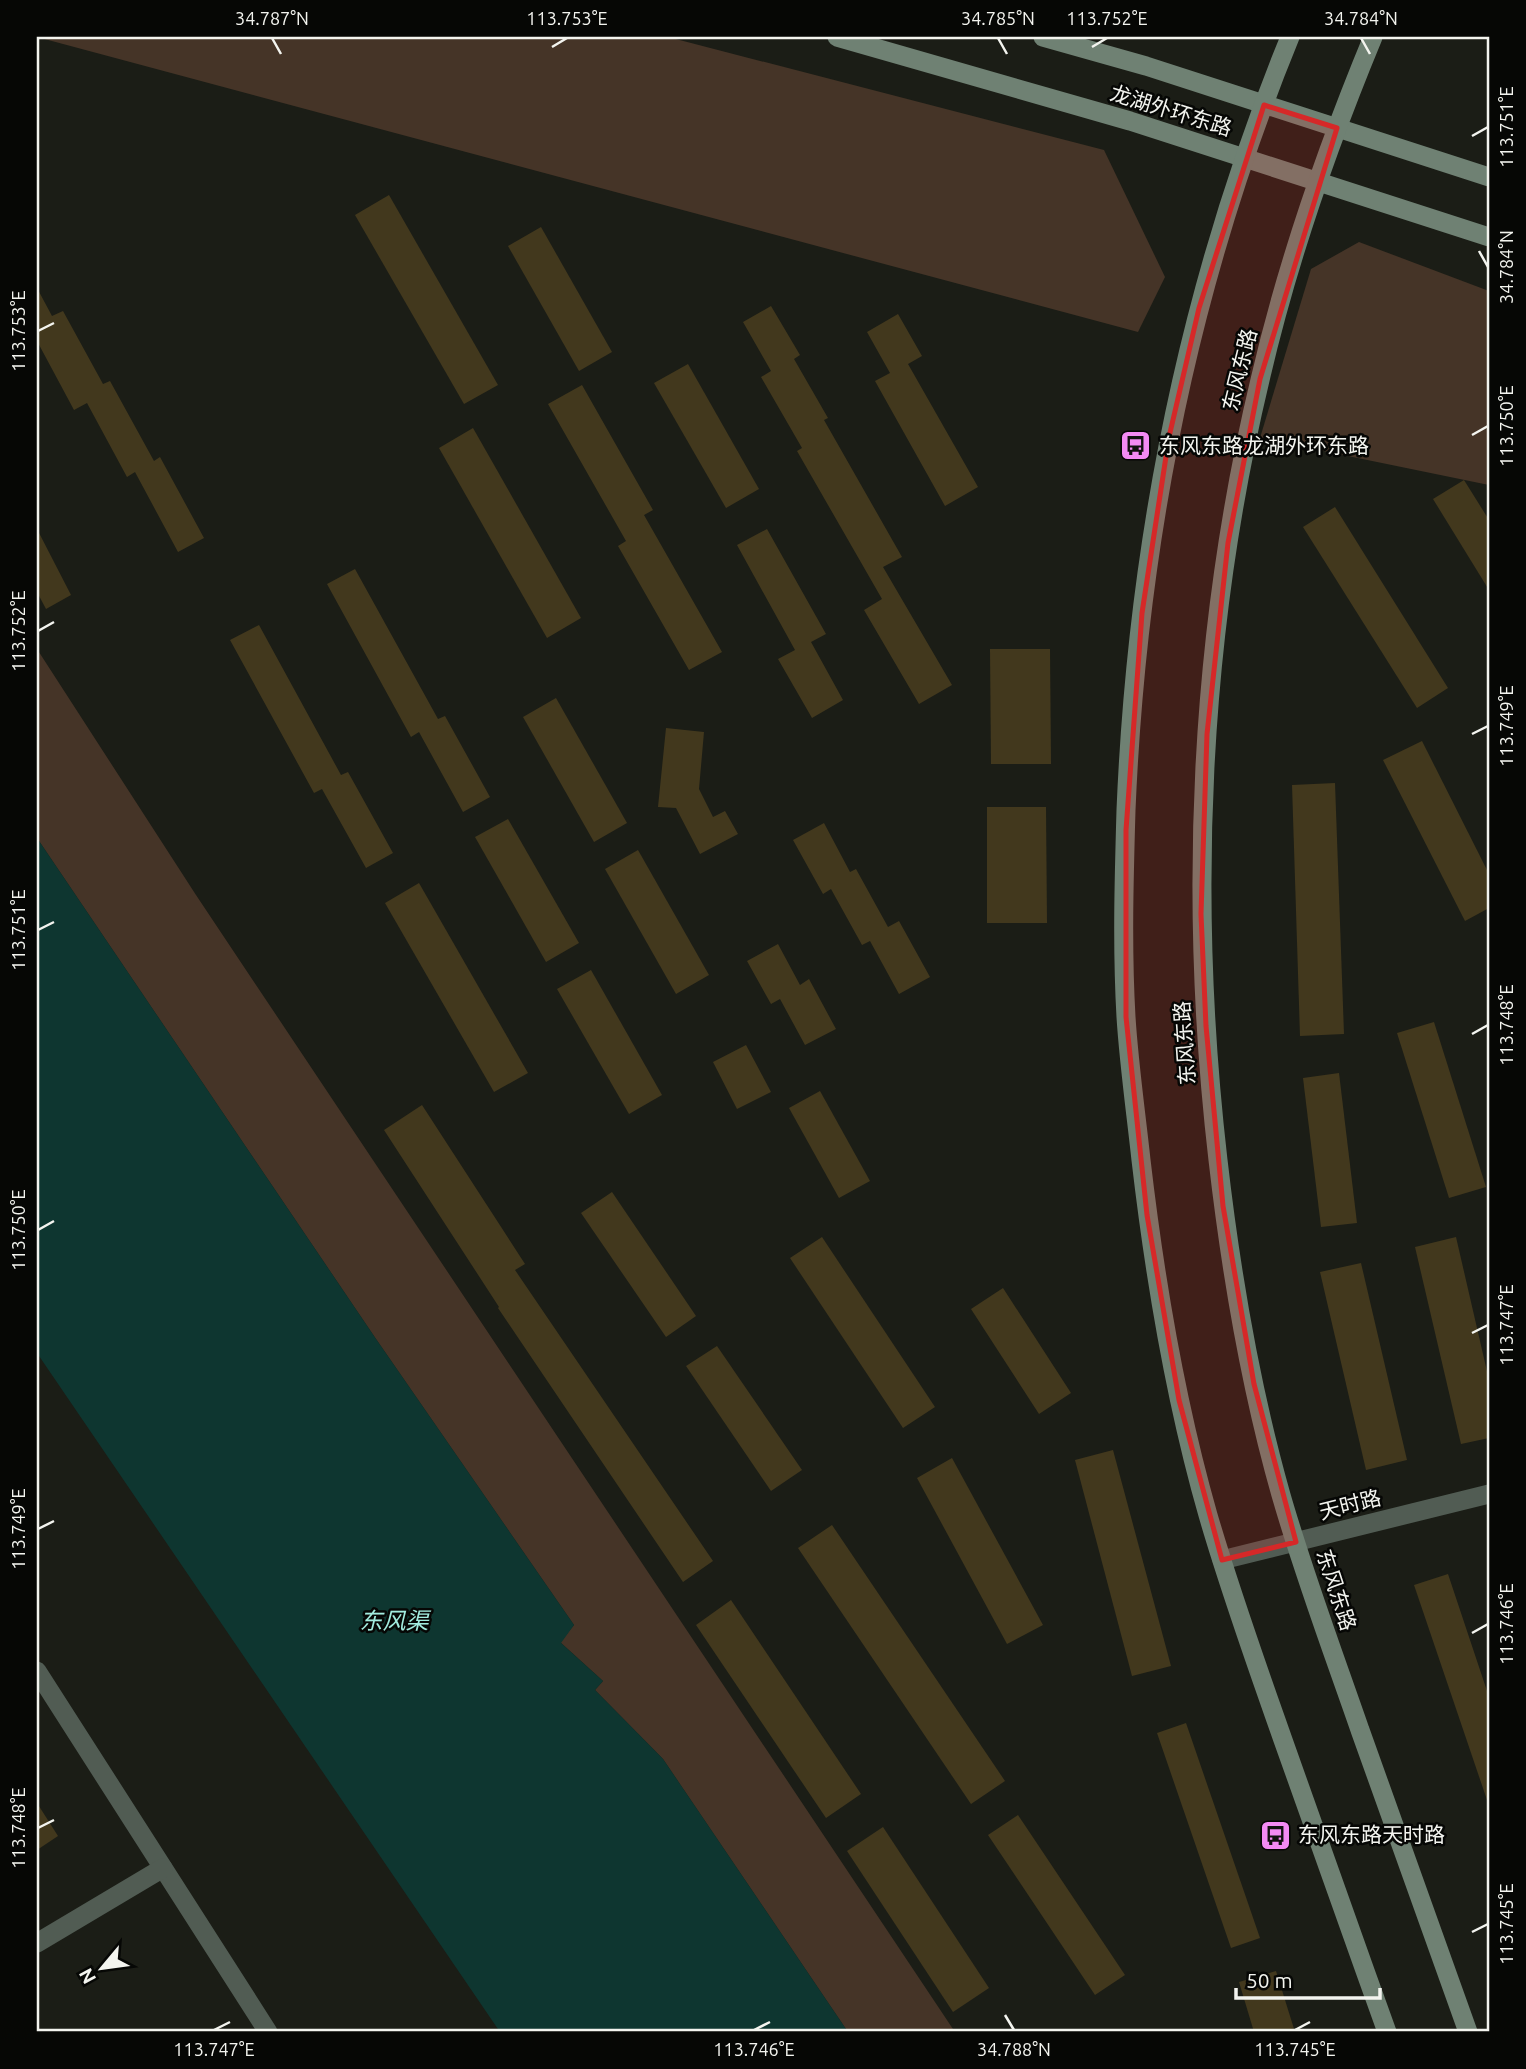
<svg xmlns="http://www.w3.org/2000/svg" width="1526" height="2069" viewBox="0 0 1526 2069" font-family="Ubuntu,'Noto Sans SC',sans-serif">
	<rect width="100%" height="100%" fill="#1b1d16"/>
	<g fill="#453427">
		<polygon points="37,37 668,37 1104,150 1165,277 1138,332"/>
		<polygon points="1359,242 1489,291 1489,485 1260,438 1311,269"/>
		<polygon points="37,649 196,895 955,2032 848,2032 663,1759 595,1690 603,1681 560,1642 574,1625 376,1339 37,838"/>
	</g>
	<polygon fill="#0e3630" points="37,838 376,1339 574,1625 561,1643 603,1681 595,1690 663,1759 848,2032 500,2032 37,1353"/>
	<g fill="#42381d">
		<polygon points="389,195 498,385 464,404 355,215"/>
		<polygon points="541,227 612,352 579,371 508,246"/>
		<polygon points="37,288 52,316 63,311 103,384 110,381 154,461 160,457 204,538 178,552 135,472 127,477 87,403 74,410 37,341"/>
		<polygon points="771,306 800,355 794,359 828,418 824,420 902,557 883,567 952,685 919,704 864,610 882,599 797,451 802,448 761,377 771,371 743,322"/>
		<polygon points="898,314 922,356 908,364 978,487 945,506 875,381 890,373 867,332"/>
		<polygon points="688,364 759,489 726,508 654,383"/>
		<polygon points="582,385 653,510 644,515 722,652 689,670 618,546 626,541 548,404"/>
		<polygon points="473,428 581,618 547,638 439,448"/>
		<polygon points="1464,480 1489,520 1489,590 1433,499"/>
		<polygon points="1335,507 1448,688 1417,708 1303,527"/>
		<polygon points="37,529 71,595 46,609 37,592"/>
		<polygon points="767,529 826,634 811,642 843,700 812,718 778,659 795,650 737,545"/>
		<polygon points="355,569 438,719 445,716 490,797 463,812 419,732 411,737 327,584"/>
		<polygon points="259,625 341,775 348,772 393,853 366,868 322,789 314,793 230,640"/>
		<polygon points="990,649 1050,649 1051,764 991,764"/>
		<polygon points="556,698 627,823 594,842 523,717"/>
		<polygon points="666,728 704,732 699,789 713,817 725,811 738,834 700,854 676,808 658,807"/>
		<polygon points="1422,741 1489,874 1489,908 1465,921 1383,760"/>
		<polygon points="1335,783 1344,1034 1300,1036 1292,785"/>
		<polygon points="987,807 1046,807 1047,923 987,923"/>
		<polygon points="508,819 579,943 546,962 475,837"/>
		<polygon points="824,823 850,872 856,869 888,927 899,921 930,977 899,994 870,941 862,945 831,889 823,894 793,840"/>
		<polygon points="638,850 709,975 676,994 605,869"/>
		<polygon points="419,883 528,1073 494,1092 385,903"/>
		<polygon points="778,944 800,985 809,979 836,1029 805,1045 780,999 771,1004 747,961"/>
		<polygon points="591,970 662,1095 629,1114 557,989"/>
		<polygon points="1434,1022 1486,1187 1449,1198 1397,1033"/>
		<polygon points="746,1045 771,1092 737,1109 713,1062"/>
		<polygon points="1339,1073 1357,1223 1321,1227 1303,1078"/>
		<polygon points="820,1091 870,1181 839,1198 789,1108"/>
		<polygon points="422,1105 525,1264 515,1270 713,1561 683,1582 498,1308 499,1307 384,1130"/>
		<polygon points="612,1192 696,1316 666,1337 581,1213"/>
		<polygon points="822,1237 935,1407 903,1428 790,1258"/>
		<polygon points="1456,1237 1489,1380 1489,1438 1461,1444 1415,1247"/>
		<polygon points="1361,1263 1407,1460 1366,1470 1320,1272"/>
		<polygon points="1003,1288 1071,1393 1039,1414 971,1309"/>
		<polygon points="717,1346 802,1470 771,1491 686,1366"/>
		<polygon points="1113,1450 1171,1666 1132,1676 1075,1460"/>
		<polygon points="952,1458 1043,1625 1007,1644 917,1478"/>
		<polygon points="832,1525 1005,1781 971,1804 798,1548"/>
		<polygon points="1448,1574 1489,1697 1489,1800 1487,1800 1414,1585"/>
		<polygon points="731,1600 861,1794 826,1818 696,1625"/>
		<polygon points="1186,1723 1260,1938 1231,1948 1157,1733"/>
		<polygon points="37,1803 58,1836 37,1850"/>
		<polygon points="1018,1815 1125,1975 1095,1995 988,1835"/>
		<polygon points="883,1827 989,1988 953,2012 847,1851"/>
		<polygon points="1276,1971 1295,2032 1254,2032 1239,1982"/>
	</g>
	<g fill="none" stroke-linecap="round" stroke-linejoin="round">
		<g stroke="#515c53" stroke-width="19">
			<polyline points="1222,1560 1489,1494"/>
			<polyline points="37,1671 268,2032"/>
			<polyline points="37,1943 163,1868"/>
		</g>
		<g stroke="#6f8173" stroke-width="19">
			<polyline points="837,37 1130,121 1489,237"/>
			<polyline points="1043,37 1146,66 1489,177"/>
			<path d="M1290 37C1189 283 1137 545 1126 810 1124 879 1122 948 1126 1017 1129 1065 1136 1113 1141 1160 1155 1280 1175 1400 1208 1515 1230 1591 1257 1666 1283 1740 1318 1838 1352 1935 1387 2032"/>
			<path d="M1373 37C1327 148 1287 263 1260 380 1199 635 1188 901 1218 1160 1231 1273 1250 1386 1281 1495 1304 1575 1333 1652 1360 1730 1396 1831 1432 1932 1468 2032"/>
		</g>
	</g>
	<path fill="#d62828" fill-opacity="0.2" stroke="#d62828" stroke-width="5" stroke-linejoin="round" d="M1264 105 1337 128 1260 379 1228 543 1207 734 1201 914 1206 1026 1223 1206 1254 1384 1296 1542 1222 1560 1179 1400 1147 1215 1126 1017V830L1142 613 1169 437 1199 308Z"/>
	<path fill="none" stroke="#f3f4ef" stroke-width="2.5" d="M272 38 281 54M998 38 1007 54M1361 38 1370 54M552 47 567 38M1092 47 1107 38M1472 136 1488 127M1479 251 1488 267M38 331 54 323M1472 435 1488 426M38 631 54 622M1472 734 1488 726M38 930 54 922M1472 1034 1488 1025M38 1230 54 1221M1472 1333 1488 1325M38 1529 54 1521M1472 1633 1488 1624M38 1828 54 1820M1472 1932 1488 1924M1005 2015 1014 2030M214 2030 230 2022M754 2030 770 2022M1295 2030 1310 2022"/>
	<defs>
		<symbol id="bus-square" viewBox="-11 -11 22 22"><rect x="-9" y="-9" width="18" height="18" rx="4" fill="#f28af3" stroke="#060705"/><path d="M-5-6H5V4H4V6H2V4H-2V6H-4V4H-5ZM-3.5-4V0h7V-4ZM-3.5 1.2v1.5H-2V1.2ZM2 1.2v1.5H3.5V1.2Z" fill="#111"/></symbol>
	</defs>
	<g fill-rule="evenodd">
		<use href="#bus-square" x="1118" y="428" width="35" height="35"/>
		<use href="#bus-square" x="1258" y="1818" width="35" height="35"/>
	</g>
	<g text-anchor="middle" stroke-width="5" stroke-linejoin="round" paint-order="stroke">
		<g font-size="21" fill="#f3f4ef" stroke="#060705">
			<text transform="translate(1171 111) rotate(17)" y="7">龙湖外环东路</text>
			<text transform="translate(1240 370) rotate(-76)" y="7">东风东路</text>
			<text transform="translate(1185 1043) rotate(-94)" y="7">东风东路</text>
			<text transform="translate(1350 1505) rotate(-14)" y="7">天时路</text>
			<text transform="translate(1336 1590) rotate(72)" y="7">东风东路</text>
		</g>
		<g font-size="21" fill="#f3f4ef" stroke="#060705" text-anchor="start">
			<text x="1159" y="453">东风东路龙湖外环东路</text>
			<text x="1298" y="1842">东风东路天时路</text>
		</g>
		<g font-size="23" font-style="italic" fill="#a2ecdf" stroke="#060705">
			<text x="394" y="1629">东风渠</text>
		</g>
	</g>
	<rect width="1526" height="2069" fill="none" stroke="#060705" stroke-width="77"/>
	<g transform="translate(102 1968) rotate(241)" stroke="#060705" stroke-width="5" paint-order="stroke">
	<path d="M0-5L12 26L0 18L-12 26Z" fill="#f3f4ef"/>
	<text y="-10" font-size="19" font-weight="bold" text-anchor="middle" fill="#f3f4ef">N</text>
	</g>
	<path d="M1236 1988v10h144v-10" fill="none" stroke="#f3f4ef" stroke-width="3.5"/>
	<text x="1246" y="1988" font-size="21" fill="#f3f4ef" stroke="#060705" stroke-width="5" paint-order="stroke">50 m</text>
	<rect x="38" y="38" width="1450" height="1992" fill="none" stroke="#f3f4ef" stroke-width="2.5"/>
	<g font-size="18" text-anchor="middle" fill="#f3f4ef">
		<text x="272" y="25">34.787°N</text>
		<text x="567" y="25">113.753°E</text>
		<text x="998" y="25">34.785°N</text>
		<text x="1107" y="25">113.752°E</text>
		<text x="1361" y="25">34.784°N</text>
		<text transform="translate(1507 127) rotate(-90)" y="6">113.751°E</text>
		<text transform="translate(1507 267) rotate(-90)" y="6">34.784°N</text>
		<text transform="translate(19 331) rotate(-90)" y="6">113.753°E</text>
		<text transform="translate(1507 426) rotate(-90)" y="6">113.750°E</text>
		<text transform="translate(19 631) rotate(-90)" y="6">113.752°E</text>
		<text transform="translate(1507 726) rotate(-90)" y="6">113.749°E</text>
		<text transform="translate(19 930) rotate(-90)" y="6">113.751°E</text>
		<text transform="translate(1507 1025) rotate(-90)" y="6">113.748°E</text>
		<text transform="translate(19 1230) rotate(-90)" y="6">113.750°E</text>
		<text transform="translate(1507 1325) rotate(-90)" y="6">113.747°E</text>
		<text transform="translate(19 1529) rotate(-90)" y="6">113.749°E</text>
		<text transform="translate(1507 1624) rotate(-90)" y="6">113.746°E</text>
		<text transform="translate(19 1828) rotate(-90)" y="6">113.748°E</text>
		<text transform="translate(1507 1924) rotate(-90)" y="6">113.745°E</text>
		<text x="214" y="2056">113.747°E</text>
		<text x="754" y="2056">113.746°E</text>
		<text x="1014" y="2056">34.788°N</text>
		<text x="1295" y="2056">113.745°E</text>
	</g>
</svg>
